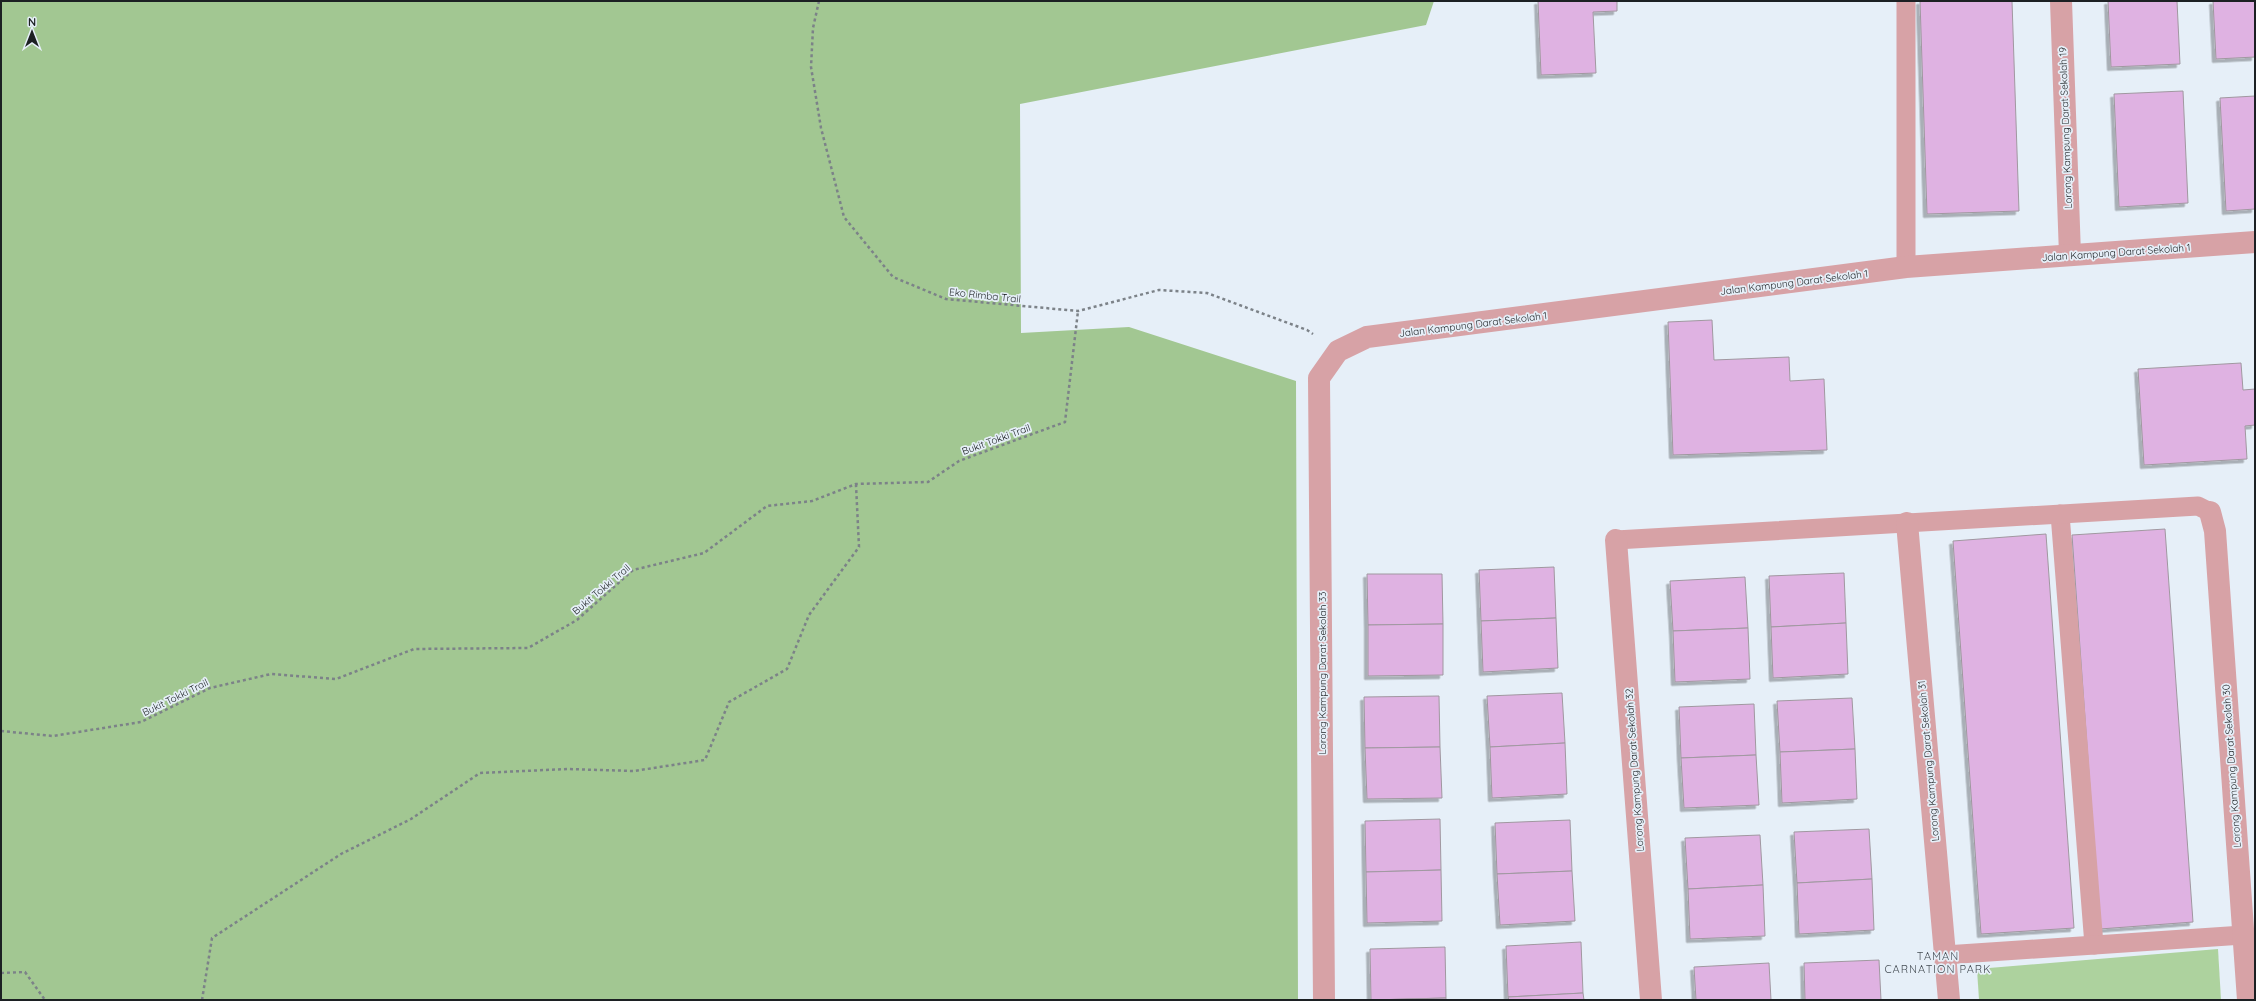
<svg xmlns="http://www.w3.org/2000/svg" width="2256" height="1001" viewBox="0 0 2256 1001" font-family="Quicksand,sans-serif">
	<defs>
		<filter id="shadow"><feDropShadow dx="-3.5" dy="3.5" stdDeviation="0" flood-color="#0004"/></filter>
	</defs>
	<rect width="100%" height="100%" fill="#e6eff8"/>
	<polygon fill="#add29e" points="2218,949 2221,1000 1979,1000 1977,969"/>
	<polygon fill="#a2c792" points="1,1 1434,1 1426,25 1020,104 1021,333 1129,327 1296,381 1298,1000 1,1000"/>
	<g fill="#dfb2e2" stroke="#a098a0" filter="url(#shadow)">
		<polygon points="1538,1 1617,1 1617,11 1593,12 1596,73 1541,75"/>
		<polygon points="1920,1 2012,1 2019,211 1927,214"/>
		<polygon points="2108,1 2177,1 2180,64 2111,67"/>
		<polygon points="2213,1 2255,1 2255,57 2216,59"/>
		<polygon points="2183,91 2188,203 2119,207 2114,94"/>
		<polygon points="2255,96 2255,209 2226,211 2220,98"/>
		<polygon points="1712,320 1714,360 1789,357 1790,381 1824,379 1827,450 1673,455 1668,322"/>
		<polygon points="2241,363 2243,390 2255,389 2255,425 2245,426 2247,459 2144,465 2138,369"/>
		<polygon points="2165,529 2193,922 2100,929 2072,535"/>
		<polygon points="2046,534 2074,928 1981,934 1953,541"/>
		<polygon points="1554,567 1556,618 1481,621 1479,570"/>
		<polygon points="1844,573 1846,623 1771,627 1769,576"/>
		<polygon points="1367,574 1442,574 1443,624 1368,625"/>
		<polygon points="1745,577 1748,628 1673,631 1670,581"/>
		<polygon points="1556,618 1558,668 1483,672 1481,621"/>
		<polygon points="1846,623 1848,674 1773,678 1771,627"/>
		<polygon points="1443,624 1443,675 1368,676 1368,625"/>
		<polygon points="1748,628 1750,679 1675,682 1673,631"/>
		<polygon points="1562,693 1565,743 1490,747 1487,696"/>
		<polygon points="1439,696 1440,747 1365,748 1364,697"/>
		<polygon points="1852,698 1855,749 1780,752 1777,701"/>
		<polygon points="1754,704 1756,755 1681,758 1679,707"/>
		<polygon points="1565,743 1567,794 1492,798 1490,747"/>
		<polygon points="1440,747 1442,798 1367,799 1365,748"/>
		<polygon points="1855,749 1857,799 1782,803 1780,752"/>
		<polygon points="1756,755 1759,805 1684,808 1681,758"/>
		<polygon points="1440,819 1441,870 1366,872 1365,821"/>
		<polygon points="1570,820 1572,871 1497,874 1495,823"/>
		<polygon points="1869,829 1872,879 1797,883 1794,832"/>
		<polygon points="1760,835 1763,885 1688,889 1685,838"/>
		<polygon points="1441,870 1442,921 1367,923 1366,872"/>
		<polygon points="1572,871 1575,921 1500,925 1497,874"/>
		<polygon points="1872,879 1874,930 1799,934 1797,883"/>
		<polygon points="1763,885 1765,936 1690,939 1688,889"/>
		<polygon points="1581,942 1583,993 1508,997 1506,946"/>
		<polygon points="1445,947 1446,998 1371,1000 1370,949"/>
		<polygon points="1879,960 1881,1000 1805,1000 1804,963"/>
		<polygon points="1769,963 1771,1000 1696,1000 1694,967"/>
		<polygon points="1583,993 1584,1000 1509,1000 1508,997"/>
		<polygon points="1446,998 1446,1000 1371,1000"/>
	</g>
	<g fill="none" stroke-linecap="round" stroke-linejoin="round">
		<g stroke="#7c8288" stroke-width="2.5" stroke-dasharray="3 3" stroke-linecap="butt">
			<polyline points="819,1 813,28 811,67 821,128 844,217 893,277 946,299 1078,311 1159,290 1207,293 1307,330 1313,334"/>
			<polyline points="1,731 53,736 141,722 210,688 271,674 336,679 414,649 528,648 577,620 633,570 704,553 767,506 812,501 856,484 928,482 959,461 1065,422 1078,311"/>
			<polyline points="1,973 25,972 45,1000"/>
			<polyline points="202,1000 212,938 341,854 411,819 480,773 567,769 634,771 705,760 729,702 787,669 809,615 859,547 856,485"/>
		</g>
		<g stroke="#d7a2a6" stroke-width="19">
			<polyline points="1906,1 1906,267"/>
			<polyline points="2060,514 2094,945"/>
			<polyline points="1616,540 2198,506 2210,512"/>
			<polyline points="1945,955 2243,935"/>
		</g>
		<g stroke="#d7a2a6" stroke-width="22">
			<polyline points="2061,1 2070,255"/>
			<polyline points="2210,512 2215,531 2248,1000"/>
			<polyline points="1907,523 1949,1000"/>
			<polyline points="1616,540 1651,1000"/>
			<polyline points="1324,1000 1319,378 1338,351 1367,337 1906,267 2255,242"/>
		</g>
	</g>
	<g text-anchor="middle" stroke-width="3.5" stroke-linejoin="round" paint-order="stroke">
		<g font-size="10" fill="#1c2023" stroke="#e6eff8">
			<text transform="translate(2065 128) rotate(-92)" y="4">Lorong Kampung Darat Sekolah 19</text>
			<text transform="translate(2116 252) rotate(-4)" y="4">Jalan Kampung Darat Sekolah 1</text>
			<text transform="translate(1794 282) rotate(-7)" y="4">Jalan Kampung Darat Sekolah 1</text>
			<text transform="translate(985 295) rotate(6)" y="4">Eko Rimba Trail</text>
			<text transform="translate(1473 324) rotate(-7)" y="4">Jalan Kampung Darat Sekolah 1</text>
			<text transform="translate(996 439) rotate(-20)" y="4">Bukit Tokki Trail</text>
			<text transform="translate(601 589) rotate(-40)" y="4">Bukit Tokki Trail</text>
			<text transform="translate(1322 673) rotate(-90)" y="4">Lorong Kampung Darat Sekolah 33</text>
			<text transform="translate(175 697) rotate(-26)" y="4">Bukit Tokki Trail</text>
			<text transform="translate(1928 761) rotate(-95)" y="4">Lorong Kampung Darat Sekolah 31</text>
			<text transform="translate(2231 766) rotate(-94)" y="4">Lorong Kampung Darat Sekolah 30</text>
			<text transform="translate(1634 770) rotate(-94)" y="4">Lorong Kampung Darat Sekolah 32</text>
		</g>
		<g font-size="11" letter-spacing="1" fill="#464e55" stroke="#e6eff8">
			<text x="1938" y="960">TAMAN<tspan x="1938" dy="13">CARNATION PARK</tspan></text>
		</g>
	</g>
	<rect width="2256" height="1001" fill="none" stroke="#1c2023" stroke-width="4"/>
	<g transform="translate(32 32)" stroke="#e6eff8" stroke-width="3" paint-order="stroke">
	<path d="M0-3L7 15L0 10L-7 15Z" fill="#1c2023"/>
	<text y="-6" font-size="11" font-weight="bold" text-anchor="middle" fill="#1c2023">N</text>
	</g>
</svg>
